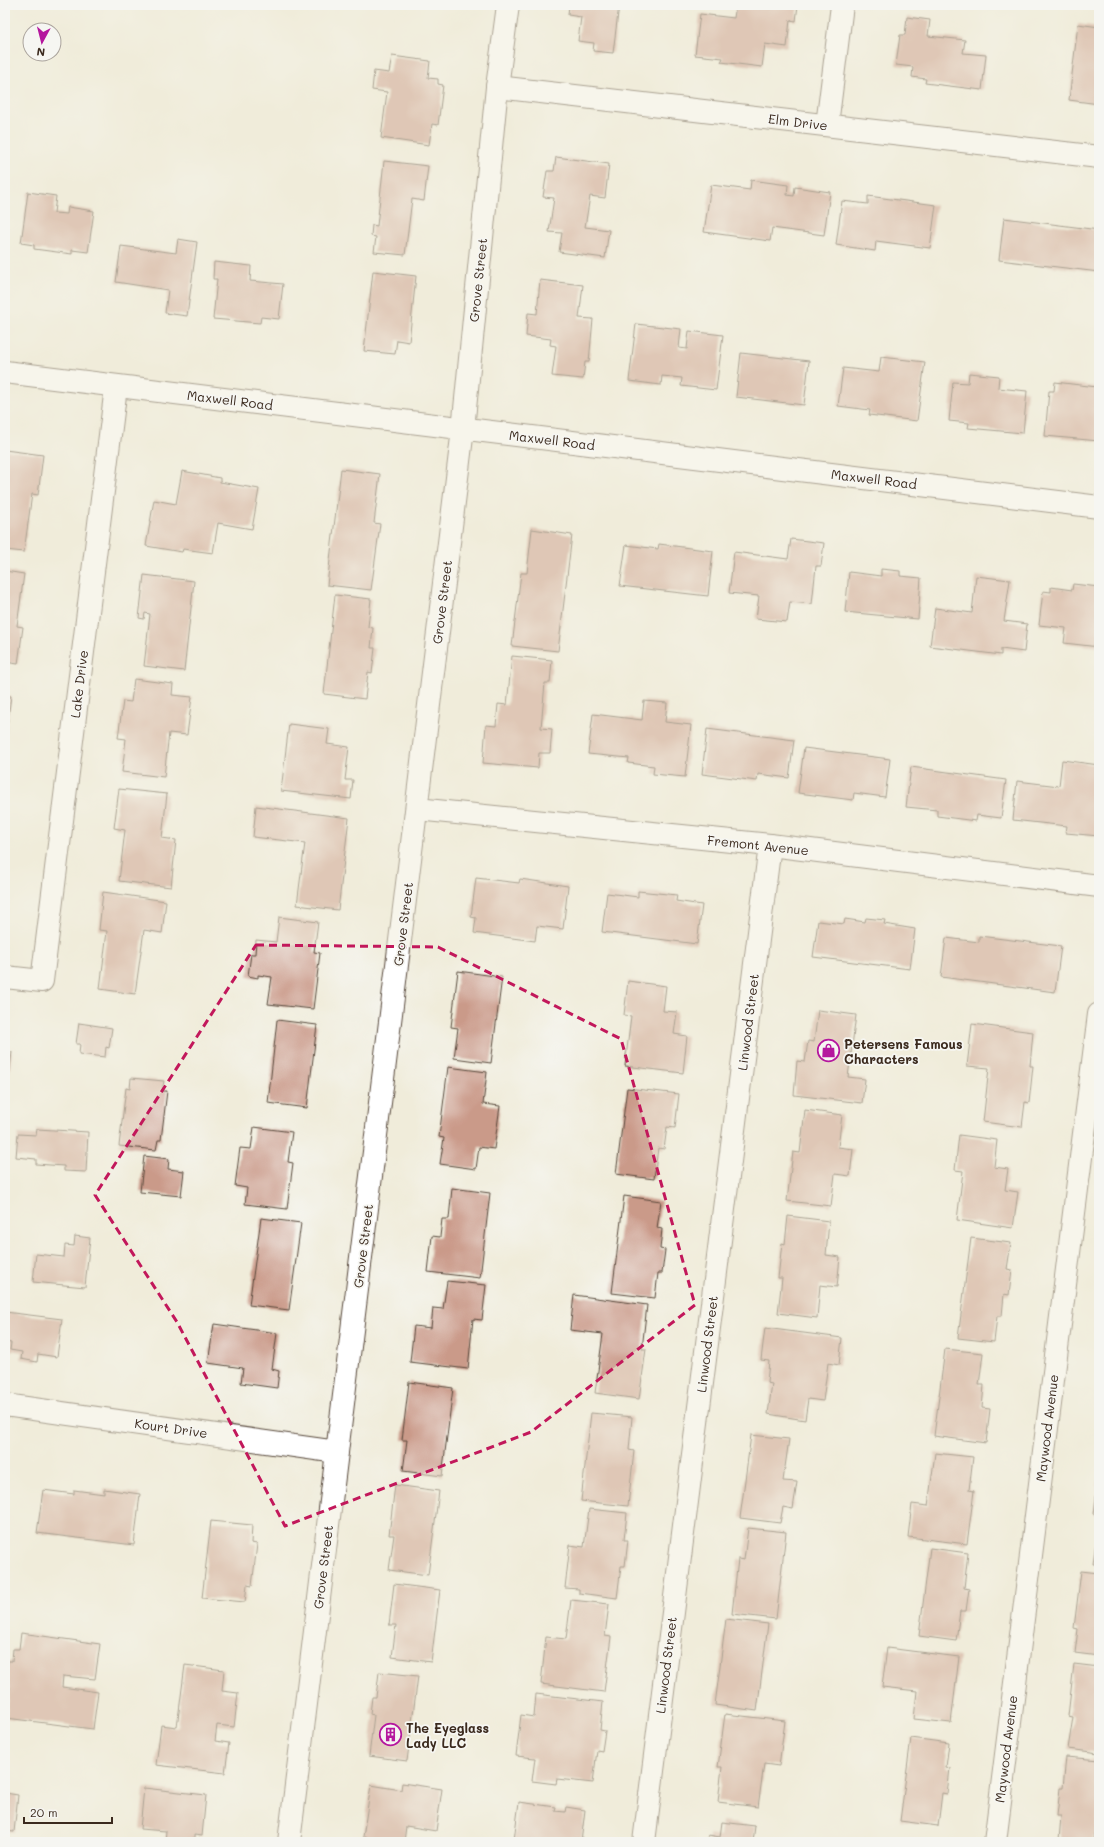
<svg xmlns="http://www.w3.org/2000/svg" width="1104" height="1847" viewBox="0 0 1104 1847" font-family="Mali,sans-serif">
	<rect width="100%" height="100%" fill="#f6f6f2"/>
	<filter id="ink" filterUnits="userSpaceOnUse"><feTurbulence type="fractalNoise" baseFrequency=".025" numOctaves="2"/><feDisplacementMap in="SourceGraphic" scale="8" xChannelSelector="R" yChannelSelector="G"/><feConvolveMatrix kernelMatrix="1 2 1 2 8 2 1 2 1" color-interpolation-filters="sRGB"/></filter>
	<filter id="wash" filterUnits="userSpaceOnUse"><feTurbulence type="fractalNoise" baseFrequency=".012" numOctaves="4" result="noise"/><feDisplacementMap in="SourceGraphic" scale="16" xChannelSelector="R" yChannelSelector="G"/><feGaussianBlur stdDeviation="0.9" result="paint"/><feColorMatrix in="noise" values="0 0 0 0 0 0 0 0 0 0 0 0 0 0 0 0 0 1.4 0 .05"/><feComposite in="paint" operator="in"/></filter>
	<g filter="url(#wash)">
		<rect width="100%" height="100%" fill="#f0ecda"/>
		<g id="blocks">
			<g fill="#ca9a89">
				<polygon points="569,5 619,5 613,53 593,51 594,43 578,41 581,17 568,15"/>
				<polygon points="736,5 798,5 796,21 790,20 787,47 765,44 762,67 721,62 723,58 695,55 700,14 734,18"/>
				<polygon points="907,17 930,20 928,36 965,40 963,53 986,55 982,90 925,83 926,79 912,77 913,67 896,65 900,35 905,35"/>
				<polygon points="1078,24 1099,27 1099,104 1069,100"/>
				<polygon points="392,56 430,61 428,78 438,79 438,84 443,85 438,125 432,124 429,145 381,138 387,92 372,90 374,71 389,73"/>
				<polygon points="556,157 609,164 605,198 590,196 585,227 609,230 605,258 559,252 562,233 549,232 554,198 543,197 547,171 554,171"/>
				<polygon points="384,161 428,166 424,201 412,199 405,255 374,252 376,237 371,236 372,225 377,226"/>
				<polygon points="751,180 788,185 787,195 794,196 795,187 830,192 824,235 772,228 770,241 704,232 711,185 750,190"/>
				<polygon points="28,192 56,196 54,213 67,214 68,207 94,211 88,252 72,250 72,254 34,249 34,245 21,243"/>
				<polygon points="868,196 936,205 930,248 876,241 875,251 836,245 842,201 868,204"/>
				<polygon points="1004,218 1099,230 1099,272 999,260"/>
				<polygon points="178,239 197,242 187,316 165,313 168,290 116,282 121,246 176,253"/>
				<polygon points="214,262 251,266 250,281 283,284 279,319 261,317 260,323 213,319 217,279 213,279"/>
				<polygon points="373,271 416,276 409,342 397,340 395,354 364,351"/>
				<polygon points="540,280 583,285 579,318 593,319 589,362 585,362 583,379 552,376 556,346 550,345 551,339 526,336 528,313 537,314"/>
				<polygon points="636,324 681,329 679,348 687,349 689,331 723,335 716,390 681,386 682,378 662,376 661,385 629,381"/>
				<polygon points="741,353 809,361 804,405 736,397"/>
				<polygon points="881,357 925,362 917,421 869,415 870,410 838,406 843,368 879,372"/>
				<polygon points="969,373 999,376 998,388 1027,391 1023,433 968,428 969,423 949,421 953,382 968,383"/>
				<polygon points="1055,382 1097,387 1096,398 1099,398 1099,441 1045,436 1049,391 1054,391"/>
				<polygon points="5,450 43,455 38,495 32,494 24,552 5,550"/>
				<polygon points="341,469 380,474 374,523 380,524 371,590 327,585"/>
				<polygon points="182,471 220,478 220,482 259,489 252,529 218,523 213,553 183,549 182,552 146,546 154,500 176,504"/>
				<polygon points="532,529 572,535 558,651 512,646 521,573 527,573"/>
				<polygon points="791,539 824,543 821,566 816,566 812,604 790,602 787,622 756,619 759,596 729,593 734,552 788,559"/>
				<polygon points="659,544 713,551 708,596 620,586 626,545 658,549"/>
				<polygon points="881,569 900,571 900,576 921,578 918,619 845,612 849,572 881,576"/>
				<polygon points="5,571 24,574 17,626 23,627 18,664 5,662"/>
				<polygon points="144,575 194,581 184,671 144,666 150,614 145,613 144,619 139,618"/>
				<polygon points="976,576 1010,580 1004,621 1027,624 1024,652 1001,649 1001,655 930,646 935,608 972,613"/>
				<polygon points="1073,584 1099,587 1099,647 1064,643 1066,628 1039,625 1043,591 1051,592 1051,587 1072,590"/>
				<polygon points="335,595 371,599 368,627 373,628 371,648 375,648 372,673 368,672 365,699 324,694"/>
				<polygon points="512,656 552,660 550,683 545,683 541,728 552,729 550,753 539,753 538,768 483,763 486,725 496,726 498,704 507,705"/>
				<polygon points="134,679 173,684 172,695 192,697 187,735 169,733 164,777 122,772 126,739 118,738 123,701 131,702"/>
				<polygon points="5,695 11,696 6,734 5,734"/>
				<polygon points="644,701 667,703 665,722 691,725 685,777 653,774 654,766 628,763 629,758 588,754 593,714 642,720"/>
				<polygon points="289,724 329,729 327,744 349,747 345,780 353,780 351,799 281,791"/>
				<polygon points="707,729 794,740 789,778 758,774 757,781 702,774"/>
				<polygon points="804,748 890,759 885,797 854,793 853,800 798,793"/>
				<polygon points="1062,760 1099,765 1099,836 1066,833 1067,826 1013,820 1017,781 1059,786"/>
				<polygon points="911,767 1006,780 1001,818 977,815 976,821 937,816 937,810 906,807"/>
				<polygon points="119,789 167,794 162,838 176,840 171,887 119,881 125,830 114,828"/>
				<polygon points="256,806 349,818 338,910 297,905 305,843 253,837"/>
				<polygon points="476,878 519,883 520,879 568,886 563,929 537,926 535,941 474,933 476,918 471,917"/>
				<polygon points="638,891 677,895 676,901 702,905 697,944 602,932 607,893 638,897"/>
				<polygon points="103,892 166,901 162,933 144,930 135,994 100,989 107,931 99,930"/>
				<polygon points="279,917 318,922 314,952 320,953 313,1009 268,1004 272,977 258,975 258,978 248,976 251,954 255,954 256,940 276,942"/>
				<polygon points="866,918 885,920 884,924 915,929 910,969 813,957 818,921 844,924 845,919 865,922"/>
				<polygon points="979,936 1061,946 1055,992 941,977 946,938 979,942"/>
				<polygon points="458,971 502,977 491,1063 454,1058 458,1028 451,1027"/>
				<polygon points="628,981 666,986 663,1011 677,1012 674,1034 687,1036 683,1073 625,1066 631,1016 624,1015"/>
				<polygon points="818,1010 856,1015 848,1077 865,1079 862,1103 794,1095 797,1061 805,1062 808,1041 814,1042"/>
				<polygon points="277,1020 317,1025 307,1108 268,1103"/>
				<polygon points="79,1023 112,1028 109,1048 106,1047 105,1057 79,1054 80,1044 76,1044"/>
				<polygon points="972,1024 1033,1032 1030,1066 1033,1066 1029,1103 1025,1102 1022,1127 983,1122 989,1068 967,1066"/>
				<polygon points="5,1051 12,1052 8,1085 5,1084"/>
				<polygon points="448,1067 487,1072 483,1104 500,1106 494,1149 479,1147 476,1169 440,1164 444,1138 439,1137"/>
				<polygon points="131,1078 164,1081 162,1091 167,1091 161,1140 158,1140 156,1150 119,1146 126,1088 130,1089"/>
				<polygon points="627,1088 679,1094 675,1128 667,1127 664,1149 658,1148 654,1179 616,1174"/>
				<polygon points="805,1110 842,1115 838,1147 853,1149 850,1176 835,1174 831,1206 787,1201 793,1152 800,1153"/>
				<polygon points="254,1127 292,1132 288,1162 293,1163 287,1209 245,1204 247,1188 235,1186 240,1148 251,1149"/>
				<polygon points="37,1129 88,1132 86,1172 64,1171 64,1166 36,1164 36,1159 16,1157 18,1134 36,1135"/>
				<polygon points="959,1135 997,1140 994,1167 1008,1169 1005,1190 1018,1192 1013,1228 957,1220 963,1171 955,1170"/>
				<polygon points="144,1156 169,1159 168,1169 184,1171 181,1196 140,1192"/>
				<polygon points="452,1188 490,1193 480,1278 428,1272 432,1236 440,1237 442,1219 449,1219"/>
				<polygon points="624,1196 661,1201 657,1228 662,1229 660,1249 665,1250 662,1273 658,1273 655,1298 612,1293"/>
				<polygon points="788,1216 829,1221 826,1255 840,1257 837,1287 820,1285 817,1318 778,1313 782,1278 778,1278 782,1243 785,1244"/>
				<polygon points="261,1218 301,1223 289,1310 249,1305"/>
				<polygon points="75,1236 90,1238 85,1287 33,1282 36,1254 64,1257 65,1245 74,1246"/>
				<polygon points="971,1238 1011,1243 1007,1269 1012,1270 1009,1295 1004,1294 1002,1316 997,1316 994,1342 958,1338"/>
				<polygon points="447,1281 486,1285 482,1320 473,1319 468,1369 410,1362 414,1326 431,1328 433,1308 443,1309"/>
				<polygon points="574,1295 647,1305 642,1349 646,1349 639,1399 595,1393 603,1334 570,1330"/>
				<polygon points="5,1312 62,1319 57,1357 38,1354 37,1362 21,1359 22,1352 10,1350 11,1343 5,1342"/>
				<polygon points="214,1324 277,1333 272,1369 279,1371 277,1388 241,1383 243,1368 208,1363"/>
				<polygon points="765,1328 842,1338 839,1365 828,1363 823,1401 808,1399 805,1420 768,1414 772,1384 767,1383 769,1361 761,1360"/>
				<polygon points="945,1349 983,1353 979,1385 984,1385 982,1408 990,1409 986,1443 934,1436"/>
				<polygon points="409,1382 453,1388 442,1476 403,1471 407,1440 402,1440"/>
				<polygon points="591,1413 632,1417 629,1450 634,1451 628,1506 581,1501"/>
				<polygon points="751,1435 789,1439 783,1481 797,1482 793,1509 783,1507 780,1523 740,1518"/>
				<polygon points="935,1453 973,1457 969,1490 974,1491 967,1544 908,1537 912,1504 928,1506"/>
				<polygon points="1098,1480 1099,1480 1099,1515 1094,1514"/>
				<polygon points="395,1485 439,1491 428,1575 389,1570 394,1535 389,1535"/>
				<polygon points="104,1489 140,1494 134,1545 37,1533 43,1490 74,1494 74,1490 104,1494"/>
				<polygon points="589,1509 627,1513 624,1540 628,1540 625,1566 621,1566 617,1598 579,1593 579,1589 565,1588 570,1545 584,1547"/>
				<polygon points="211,1521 252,1525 251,1543 257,1544 252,1586 247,1585 245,1602 202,1598"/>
				<polygon points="1098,1526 1099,1526 1099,1564 1093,1564"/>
				<polygon points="748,1528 786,1532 776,1619 732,1614 738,1559 744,1560"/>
				<polygon points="930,1548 968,1553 964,1588 969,1589 966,1611 960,1611 956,1641 919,1636"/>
				<polygon points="1081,1571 1099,1573 1099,1656 1075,1653 1078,1629 1074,1628"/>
				<polygon points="394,1584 440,1590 431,1662 392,1657 396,1625 389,1625"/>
				<polygon points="571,1600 609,1604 605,1636 611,1637 604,1692 541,1684 546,1637 566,1639"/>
				<polygon points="726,1619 768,1624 757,1711 715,1705"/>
				<polygon points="21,1633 100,1644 95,1679 63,1676 62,1687 98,1692 93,1729 6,1718 10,1687 5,1686 8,1661 12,1661 13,1649 19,1649"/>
				<polygon points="887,1648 959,1657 951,1723 914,1719 917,1691 882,1687"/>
				<polygon points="1074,1664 1099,1667 1099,1753 1068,1749 1073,1717 1068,1716"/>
				<polygon points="185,1665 224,1670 222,1691 238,1693 234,1727 217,1725 215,1741 229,1743 225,1773 156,1765 161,1725 177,1727"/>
				<polygon points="379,1672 418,1676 407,1761 369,1756 374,1715 370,1714 372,1697 376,1697"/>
				<polygon points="536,1694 603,1702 600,1730 605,1731 602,1751 597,1750 593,1783 557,1779 556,1784 532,1781 535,1758 516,1756 521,1715 534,1717"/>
				<polygon points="725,1714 785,1721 779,1766 764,1764 758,1807 718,1802 722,1767 718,1767"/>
				<polygon points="911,1738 949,1743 946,1767 950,1768 947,1794 942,1793 938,1826 900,1821"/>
				<polygon points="1066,1757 1099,1760 1099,1814 1098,1813 1094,1842 1059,1840 1061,1816 1057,1816 1060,1788 1063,1788"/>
				<polygon points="402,1783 442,1789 436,1831 406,1826 404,1842 363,1837 371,1785 401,1790"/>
				<polygon points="144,1788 206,1795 202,1836 194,1835 194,1840 203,1842 165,1842 166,1831 140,1829"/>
				<polygon points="5,1793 18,1795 14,1832 5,1831"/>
				<polygon points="519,1802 556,1807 555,1811 565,1812 566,1807 585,1810 581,1842 529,1842 514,1840"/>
				<polygon points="722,1822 755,1826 753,1842 708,1842 708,1835 720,1837"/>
			</g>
		</g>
	</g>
	<g filter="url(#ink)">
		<use href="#blocks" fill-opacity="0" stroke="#56473a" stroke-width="1"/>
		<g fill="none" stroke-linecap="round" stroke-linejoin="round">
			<defs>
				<g id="minor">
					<polyline points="497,87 1099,157"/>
					<polyline points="827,125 842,5"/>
					<polyline points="417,809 770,845 1099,886"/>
					<polyline points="5,977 42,981 116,387"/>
					<polyline points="5,1405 337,1452"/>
					<polyline points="644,1842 770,845"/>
					<polyline points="995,1842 1099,1014"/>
				</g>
				<polyline id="tertiary" points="289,1842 463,429 497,87 508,5"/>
				<polyline id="secondary" points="5,372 1099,507"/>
			</defs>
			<use href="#minor" stroke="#56473a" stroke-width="24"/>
			<use href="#tertiary" stroke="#56473a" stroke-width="24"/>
			<use href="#secondary" stroke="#56473a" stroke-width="24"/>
			<use href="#minor" stroke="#fff" stroke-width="22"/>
			<use href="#tertiary" stroke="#fff" stroke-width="22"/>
			<use href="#secondary" stroke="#fff" stroke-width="22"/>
		</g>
	</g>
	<path d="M0 0H1104V1847H0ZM256 945 438 947 621 1039 695 1305 531 1432 285 1526 177 1322 95 1195Z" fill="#f0ecda" fill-opacity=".55" fill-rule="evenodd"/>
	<path fill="none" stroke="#c2185b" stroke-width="3" stroke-dasharray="8 5" stroke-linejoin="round" d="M256 945 438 947 621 1039 695 1305 531 1432 285 1526 177 1322 95 1195Z"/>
	<defs>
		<symbol id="shop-ring" viewBox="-11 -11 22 22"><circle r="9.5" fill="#f6f6f2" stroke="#b5179e" stroke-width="1.5"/><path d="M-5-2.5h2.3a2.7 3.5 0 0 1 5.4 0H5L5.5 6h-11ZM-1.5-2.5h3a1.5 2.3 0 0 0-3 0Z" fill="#b5179e"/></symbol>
		<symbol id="building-ring" viewBox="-11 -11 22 22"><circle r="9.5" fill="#f6f6f2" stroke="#b5179e" stroke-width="1.5"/><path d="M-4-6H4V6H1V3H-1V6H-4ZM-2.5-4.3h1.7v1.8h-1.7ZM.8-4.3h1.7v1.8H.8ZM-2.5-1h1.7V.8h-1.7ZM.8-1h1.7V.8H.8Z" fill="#b5179e"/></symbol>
	</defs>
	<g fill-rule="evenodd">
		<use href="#shop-ring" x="816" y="1038" width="25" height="25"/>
		<use href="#building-ring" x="378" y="1722" width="25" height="25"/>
	</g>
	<g text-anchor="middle" stroke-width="3.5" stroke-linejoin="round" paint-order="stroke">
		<g font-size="13" fill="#3b2a1e" stroke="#f6f6f2">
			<text transform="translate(798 122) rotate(7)" y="5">Elm Drive</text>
			<text transform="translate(478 280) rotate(-84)" y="5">Grove Street</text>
			<text transform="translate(230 400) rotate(7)" y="5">Maxwell Road</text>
			<text transform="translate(552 440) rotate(7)" y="5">Maxwell Road</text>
			<text transform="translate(874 479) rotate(7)" y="5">Maxwell Road</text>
			<text transform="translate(442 602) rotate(-83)" y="5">Grove Street</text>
			<text transform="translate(79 684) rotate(-83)" y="5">Lake Drive</text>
			<text transform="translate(758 845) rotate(6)" y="5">Fremont Avenue</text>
			<text transform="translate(403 924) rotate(-83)" y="5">Grove Street</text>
			<text transform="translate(748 1022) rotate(-83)" y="5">Linwood Street</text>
			<text transform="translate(363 1246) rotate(-83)" y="5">Grove Street</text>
			<text transform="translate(707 1344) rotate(-83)" y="5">Linwood Street</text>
			<text transform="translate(171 1428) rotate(8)" y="5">Kourt Drive</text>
			<text transform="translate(1047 1428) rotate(-83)" y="5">Maywood Avenue</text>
			<text transform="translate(323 1567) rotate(-83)" y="5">Grove Street</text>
			<text transform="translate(666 1665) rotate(-83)" y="5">Linwood Street</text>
			<text transform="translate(1006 1749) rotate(-83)" y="5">Maywood Avenue</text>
		</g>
		<g font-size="13" font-weight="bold" fill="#3b2a1e" stroke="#f6f6f2" text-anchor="start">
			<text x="844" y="1049">Petersens Famous<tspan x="844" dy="15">Characters</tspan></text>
			<text x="406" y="1733">The Eyeglass<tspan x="406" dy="15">Lady LLC</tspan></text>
		</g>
	</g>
	<rect width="1104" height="1847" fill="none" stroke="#f6f6f2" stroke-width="20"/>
	<g transform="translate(42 42) rotate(187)"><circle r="19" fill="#f6f6f2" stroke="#aba49d"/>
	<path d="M0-3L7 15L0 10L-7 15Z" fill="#b5179e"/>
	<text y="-6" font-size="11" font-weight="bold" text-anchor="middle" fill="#3b2a1e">N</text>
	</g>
	<path d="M24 1817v6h88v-6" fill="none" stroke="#3b2a1e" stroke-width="2"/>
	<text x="30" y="1817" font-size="12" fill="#3b2a1e" stroke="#f6f6f2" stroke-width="3" paint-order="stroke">20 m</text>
</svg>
